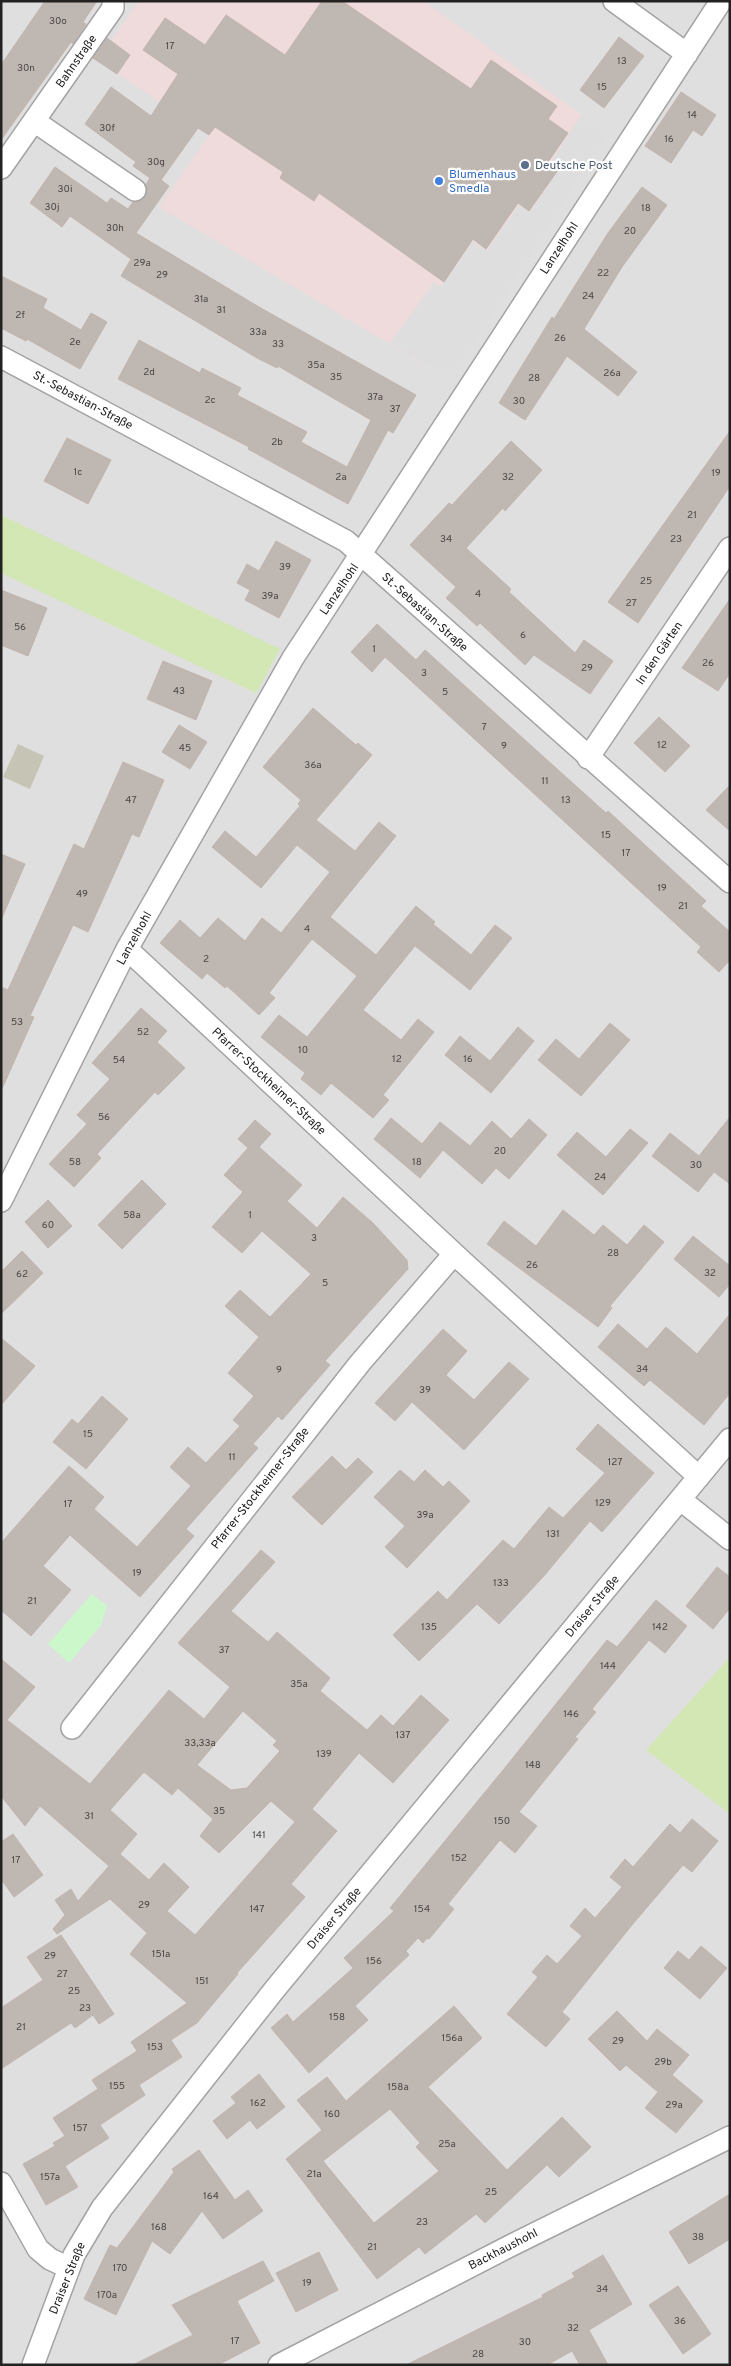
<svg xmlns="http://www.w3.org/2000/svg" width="731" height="2366" font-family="Overpass,sans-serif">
<rect width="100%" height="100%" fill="#f1eeea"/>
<path fill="#e0dfdf" d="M1,1h729v2364h-729z"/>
<path fill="#f0dbdc" d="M139,1h285l184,133 -157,246 -292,-173 50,-72 -112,-75z"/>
<path fill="#c6c4b5" d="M18,744l26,12 -14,33 -27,-12z"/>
<path fill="#d2e7b4" d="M1,515l279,134 -24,44 -255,-120z
M730,1657v157l-84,-64z"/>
<path fill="#cbf7cb" d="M92,1594l15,12 -6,19 -32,38 -21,-19z"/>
<path fill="#dedede" d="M581,115l27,19 -157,246 -61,-37 44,-61 7,5 32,-46 14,9 32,-45 11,7 29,-43 -8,-7z"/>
<path fill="#bfb7b2" stroke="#c2b4ad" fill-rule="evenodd" d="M45,1h52l-14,21 3,2 -13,20 -2,-2 -70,98v-75z
M322,1h20l129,88 20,-29 66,46 -9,13 20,14 -20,29 10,8 -29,41 -11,-8 -32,46 -13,-10 -29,43 -125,-89 -5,8 -34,-23 3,-6 -68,-45 -6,8 -11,-7 -37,52 8,6 -33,47 123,74 157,88 -23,38 -5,-3 -40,74 -100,-55 1,-2 -131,-68 21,-39 61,33 2,-5 39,20 -4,7 70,37 -6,10 46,25 24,-47 -93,-54 -1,2 -20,-10 -136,-82 10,-17 -61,-43 -8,11 -32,-24 25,-36 52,36 4,-5 17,11 5,-7 7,-1 5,-4 2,-7 -1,-6 4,-6 -17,-12 3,-4 -51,-38 26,-37 40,29 27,-42 -35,-24 22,-32 40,27 21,-30 59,40z
M619,37l25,19 -40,52 -24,-18z
M107,38l23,17 -13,19 -24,-16z
M681,92l35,23 -14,21 -9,-6 -22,33 -26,-17z
M642,187l25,18 -45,62 -38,62 53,43 -19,24 -51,-40 -42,64 -26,-17 53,-86 2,2 54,-86z
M1,276l46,23 -4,9 38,22 10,-17 16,9 -27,47 -53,-30 -1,2 -25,-13z
M730,431v55l-92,137 -30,-21z
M67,438l44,22 -23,44 -44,-23z
M511,441l31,29 -37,41 -2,-3 -37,40 45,41 -2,3 66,61 9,-13 29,21 -23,33 -56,-39 -9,10 -45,-42 -3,3 -31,-28 10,-11 -46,-42 39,-42 3,2z
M276,541l35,19 -32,58 -34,-18 5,-10 -13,-7 10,-19 12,7z
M1,590l46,18 -19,48 -27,-11z
M730,599v74l-12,18 -36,-23z
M377,624l39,36 9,-10 181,163 2,-2 98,90 -5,5 29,26v28l-11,12 -22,-20 4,-5 -61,-56 -255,-234 -13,15 -21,-20z
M163,661l49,20 -16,39 -49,-21z
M313,708l43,37 2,-2 14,12 -56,65 39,31 24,-29 17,14 -66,81 46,38 40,-49 19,16 -2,2 38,31 24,-30 17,13 -42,52 -55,-44 -52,64 38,30 17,-21 16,13 -51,63 6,5 -16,18 -42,-35 -10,12 -20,-16 4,-6 -44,-36 18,-22 28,22 50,-61 -45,-37 -43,54 6,5 -16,17 -32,-29 -2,2 -18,-15 -5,6 -42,-36 20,-23 20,18 18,-20 27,23 17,-23 19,15 49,-61 -33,-27 -36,43 -49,-41 13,-16 31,26 44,-51 -2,-2 3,-4 -38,-33z
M659,717l31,29 -25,26 -31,-29z
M179,725l28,17 -17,27 -28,-17z
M123,762l41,18 -25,57 -7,-3 -44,98 -15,-7 -43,91 4,1 -33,74v-104l7,3 66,-146 10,5z
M730,785v46l-24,-21z
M1,854l24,10 -24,56z
M141,1008l26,23 -10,11 28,26 -27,27 -3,-3 -58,62 4,4 -27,29 -25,-23 38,-40 -10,-9 33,-36 -18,-16z
M610,1023l20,17 -49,56 -43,-36 18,-21 23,20z
M518,1027l16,14 -43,52 -46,-38 15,-19 30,25z
M730,1117v67l-16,-12 -16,20 -46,-36 18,-23 29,23z
M391,1118l31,26 18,-22 30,24 22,-25 19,18 18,-20 18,16 -38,44 -13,-11 -14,16 -39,-34 -23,28 -46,-39z
M255,1120l16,14 -12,13 43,38 -15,16 30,27 26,-31 30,26 34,37 1,9 -83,92 5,4 -48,55 -4,-4 -25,28 5,4 -72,81 8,7 -54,61 -70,-62 -27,31 28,24 -40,46 -30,-26v-67l68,-77 35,31 -10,12 43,38 54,-61 -21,-19 18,-20 18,16 34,-37 -7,-6 21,-24 -26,-23 31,-36 -34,-31 15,-16 30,27 41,-43 -49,-43 -20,22 -30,-26 31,-35 -19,-17 24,-27 -10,-9z
M630,1129l18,14 -45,52 -46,-40 20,-23 29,25z
M142,1180l24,24 -44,45 -24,-24z
M48,1200l24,26 -24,22 -23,-26z
M563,1210l31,25 9,-10 24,20 17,-20 20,17 -54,64 2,2 -14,19 -111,-83 17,-23 32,25z
M693,1236l37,30v18l-11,13 -45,-38z
M22,1251l21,22 -42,41v-42z
M730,1314v79l-26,32 -54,-45 -6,6 -46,-39 20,-23 29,25 19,-22 31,27z
M443,1329l24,22 -21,24 28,25 35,-38 20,17 -65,71 -52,-48 -17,19 -20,-18z
M1,1338l34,28 -34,39z
M102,1396l26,23 -42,50 -33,-27 19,-23 6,5z
M598,1424l56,49 -52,59 -12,-11 -47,56 -44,47 -22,-20 -58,57 -26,-26 45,-44 9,9 56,-60 11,9 35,-42 14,11 42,-45 -29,-24z
M332,1456l14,14 12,-12 15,14 -51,53 -30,-28z
M400,1470l14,12 11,-12 18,17 6,-6 21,20 -63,67 -22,-21 20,-21 -31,-29z
M261,1550l14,12 -44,49 37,31 9,-10 53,46 -10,13 47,39 14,-15 12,11 28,-31 28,25 -56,63 -34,-30 -47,56 25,22 -46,53 14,13 -68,76 1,1 -41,49 -26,17 11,17 -43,28 6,10 -45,30 9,13 -44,28 13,21 -32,18 -23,-41 32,-18 -2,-3 12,-7 -12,-18 45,-29 -6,-9 45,-29 -6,-9 56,-39 -57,-49 17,-21 -37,-34 -53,35 -4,-5 12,-14 -10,-15 16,-11 7,12 31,-35 -69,-60 -15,20 -24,-30v-137l34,28 -28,33 83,64 79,-94 35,29 26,-32 -52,-44zM243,1711l34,30 -4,4 7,6 -33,37 -16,2 -34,-25zM144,1772l28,23 6,-7 35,31 -13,17 19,17 52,-52 24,21 -100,113 -28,-24 22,-24 -25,-24 -15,17 -29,-26 17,-20 -27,-24z
M717,1567l13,10v31l-17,21 -27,-23z
M656,1600l31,26 -22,27 -16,-13 -57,69 4,3 -21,25 3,2 -59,73 18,14 -22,27 -15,-13 -52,64 6,5 -25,30 -2,-1 -4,5 -5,-5 -12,13 3,4 -54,51 13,14 -59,53 -38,-45 16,-14 6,8 60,-54 -9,-10 50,-47 -4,-3 118,-144 99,-124 10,7z
M692,1819l26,22 -26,31 -9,-7 -51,60 -70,87 8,7 -24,28 -39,-33 31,-37 -6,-5 15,-17 10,9 25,-28 -12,-10 15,-18 10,10 27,-31 -12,-10 15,-18 8,8 37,-43 10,9z
M13,1834l30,41 -29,22 -13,-18v-37z
M61,1935l53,79 -15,10 -6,-9 -18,13 -4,-5 -70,46v-61l42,-28 -16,-23z
M701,1946l26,22 -27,31 -36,-31 14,-17 11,9z
M454,2006l28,32 -54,49 79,83 55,-53 29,30 -32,30 -12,-12 -62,58 -9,-9 -51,40 -6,-7 -42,32 -91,-120 36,-29 -25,-30 30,-23 19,24zM390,2109l30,34 -4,4 23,24 -65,52 -51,-62z
M617,2011l30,30 10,-12 32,26 -17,20 31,26 -27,32 -31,-25 13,-16 -32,-27 -6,6 -32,-32z
M259,2074l26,33 -28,22 -7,-9 -23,19 -14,-18 23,-18 -5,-6z
M199,2150l36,50 13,-10 15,21 -40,28 -21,-28 -32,43 -18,-13 -36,74 -32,-16 26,-54 7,3 57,-76 -2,-3z
M730,2194v45l-41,25 -20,-32z
M319,2252l19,38 -42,22 -20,-39z
M603,2255l29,49 -43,26 19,35h-28l-8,-14 -25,14h-141l137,-68 -1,-2 33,-18 -3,-4z
M263,2261l11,20 -37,20 23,42 -42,22h-85l60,-30 -21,-30z
M678,2286l33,48 -28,20 -34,-49z"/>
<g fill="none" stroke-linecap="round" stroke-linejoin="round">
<g stroke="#a3a3a3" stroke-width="24">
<path id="street" d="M614,1l73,53
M34,121l101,69
M1,168l112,-160v-7
M1,357l345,184 384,341
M588,758l142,-210
M127,949l336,313 236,215
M1,1201l126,-252 166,-291 428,-657
M681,1500l49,39
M72,1728l288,-365 94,-109
M1,2183l37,66 12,10 19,9
M33,2365l41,-110 28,-47 173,-219 455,-550
M279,2365l231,-119 220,-109"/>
</g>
<use href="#street" stroke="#fff" stroke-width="21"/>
</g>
<circle fill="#5c6f8a" stroke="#fff" stroke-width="2" cx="525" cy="165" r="5"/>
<circle fill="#3f7fe0" stroke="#fff" stroke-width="2" cx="439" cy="181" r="5"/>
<g text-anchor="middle" stroke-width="4.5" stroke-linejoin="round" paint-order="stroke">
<g font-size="10" fill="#494746">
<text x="58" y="24">30o</text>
<text x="170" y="49">17</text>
<text x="622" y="64">13</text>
<text x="26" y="71">30n</text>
<text x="602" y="90">15</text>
<text x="692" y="118">14</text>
<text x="107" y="131">30f</text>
<text x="669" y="142">16</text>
<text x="156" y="165">30g</text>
<text x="65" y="192">30i</text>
<text x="52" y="210">30j</text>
<text x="646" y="211">18</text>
<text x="115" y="231">30h</text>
<text x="630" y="234">20</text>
<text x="142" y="266">29a</text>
<text x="603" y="276">22</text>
<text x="162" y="278">29</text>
<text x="588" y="299">24</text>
<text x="201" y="302">31a</text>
<text x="221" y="313">31</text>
<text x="20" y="318">2f</text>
<text x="258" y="335">33a</text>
<text x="560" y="341">26</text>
<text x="75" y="345">2e</text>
<text x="278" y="347">33</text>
<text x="316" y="368">35a</text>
<text x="149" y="375">2d</text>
<text x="612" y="376">26a</text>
<text x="336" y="380">35</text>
<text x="534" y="381">28</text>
<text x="375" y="400">37a</text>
<text x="210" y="403">2c</text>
<text x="519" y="404">30</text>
<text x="395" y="412">37</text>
<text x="277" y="445">2b</text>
<text x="78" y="475">1c</text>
<text x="716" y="476">19</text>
<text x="341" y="480">2a</text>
<text x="508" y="480">32</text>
<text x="692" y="518">21</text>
<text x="446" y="542">34</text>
<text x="676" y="542">23</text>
<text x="285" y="570">39</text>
<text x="646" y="584">25</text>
<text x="478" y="597">4</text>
<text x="270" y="599">39a</text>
<text x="631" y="606">27</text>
<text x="20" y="630">56</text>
<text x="523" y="638">6</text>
<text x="374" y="652">1</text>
<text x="708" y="666">26</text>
<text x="587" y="671">29</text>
<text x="424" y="676">3</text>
<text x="179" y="694">43</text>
<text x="445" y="695">5</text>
<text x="484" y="730">7</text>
<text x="662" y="748">12</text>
<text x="504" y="749">9</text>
<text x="185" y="751">45</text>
<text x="313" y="768">36a</text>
<text x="545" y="784">11</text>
<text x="131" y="803">47</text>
<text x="566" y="803">13</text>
<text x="606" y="838">15</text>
<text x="626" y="856">17</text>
<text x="662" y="891">19</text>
<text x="82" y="897">49</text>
<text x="683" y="909">21</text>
<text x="307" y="932">4</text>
<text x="206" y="962">2</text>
<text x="17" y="1025">53</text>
<text x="143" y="1035">52</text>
<text x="303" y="1053">10</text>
<text x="397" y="1062">12</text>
<text x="468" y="1062">16</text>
<text x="119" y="1063">54</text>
<text x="104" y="1120">56</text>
<text x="500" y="1154">20</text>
<text x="75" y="1165">58</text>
<text x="417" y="1165">18</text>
<text x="696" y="1168">30</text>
<text x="600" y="1180">24</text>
<text x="132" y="1218">58a</text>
<text x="250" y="1218">1</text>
<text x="48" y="1228">60</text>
<text x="314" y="1241">3</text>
<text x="613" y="1256">28</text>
<text x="532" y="1268">26</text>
<text x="710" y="1276">32</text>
<text x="22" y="1277">62</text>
<text x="325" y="1286">5</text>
<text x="642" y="1372">34</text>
<text x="279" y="1373">9</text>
<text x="425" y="1393">39</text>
<text x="88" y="1437">15</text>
<text x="232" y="1460">11</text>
<text x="615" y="1465">127</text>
<text x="603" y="1506">129</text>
<text x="68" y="1507">17</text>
<text x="425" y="1518">39a</text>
<text x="553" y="1537">131</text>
<text x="137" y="1576">19</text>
<text x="501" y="1586">133</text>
<text x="32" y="1604">21</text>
<text x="429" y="1630">135</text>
<text x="660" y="1630">142</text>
<text x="224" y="1653">37</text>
<text x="608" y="1669">144</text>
<text x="299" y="1687">35a</text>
<text x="571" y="1717">146</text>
<text x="403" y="1738">137</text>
<text x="200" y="1746">33,33a</text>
<text x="324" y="1757">139</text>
<text x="533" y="1768">148</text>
<text x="219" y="1814">35</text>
<text x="89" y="1819">31</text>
<text x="502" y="1824">150</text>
<text x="259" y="1838">141</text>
<text x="459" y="1861">152</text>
<text x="16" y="1863">17</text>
<text x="144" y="1908">29</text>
<text x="257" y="1912">147</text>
<text x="422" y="1912">154</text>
<text x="161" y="1957">151a</text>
<text x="50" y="1959">29</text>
<text x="374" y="1964">156</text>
<text x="62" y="1977">27</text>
<text x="202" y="1984">151</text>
<text x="74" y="1994">25</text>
<text x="85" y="2011">23</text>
<text x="337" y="2020">158</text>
<text x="21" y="2030">21</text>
<text x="452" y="2041">156a</text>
<text x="618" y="2044">29</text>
<text x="155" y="2050">153</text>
<text x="663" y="2065">29b</text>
<text x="117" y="2089">155</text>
<text x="398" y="2090">158a</text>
<text x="258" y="2106">162</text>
<text x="674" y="2108">29a</text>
<text x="332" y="2117">160</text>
<text x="80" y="2131">157</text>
<text x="447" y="2147">25a</text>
<text x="314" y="2177">21a</text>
<text x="50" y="2180">157a</text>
<text x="491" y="2195">25</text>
<text x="211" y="2199">164</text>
<text x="422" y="2225">23</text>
<text x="159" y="2230">168</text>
<text x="698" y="2240">38</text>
<text x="372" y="2250">21</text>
<text x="120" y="2271">170</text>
<text x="307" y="2286">19</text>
<text x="602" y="2292">34</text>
<text x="107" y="2298">170a</text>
<text x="680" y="2324">36</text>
<text x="573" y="2331">32</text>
<text x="235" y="2344">17</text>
<text x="525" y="2345">30</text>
<text x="478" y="2357">28</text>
</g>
<g font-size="12" fill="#222" stroke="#fff">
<text transform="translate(76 61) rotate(-55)" y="4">Bahnstraße</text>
<text transform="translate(559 248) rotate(-57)" y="4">Lanzelhohl</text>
<text transform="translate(83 400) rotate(28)" y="4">St.-Sebastian-Straße</text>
<text transform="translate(339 589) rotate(-56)" y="4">Lanzelhohl</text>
<text transform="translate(425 612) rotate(42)" y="4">St.-Sebastian-Straße</text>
<text transform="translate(659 653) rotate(-56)" y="4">In den Gärten</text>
<text transform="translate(134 938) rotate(-61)" y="4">Lanzelhohl</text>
<text transform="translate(269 1081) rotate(43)" y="4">Pfarrer-Stockheimer-Straße</text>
<text transform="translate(260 1488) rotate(-52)" y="4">Pfarrer-Stockheimer-Straße</text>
<text transform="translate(592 1606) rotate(-50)" y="4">Draiser Straße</text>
<text transform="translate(334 1918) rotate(-50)" y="4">Draiser Straße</text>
<text transform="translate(503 2249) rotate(-27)" y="4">Backhaushohl</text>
<text transform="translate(67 2278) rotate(-68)" y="4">Draiser Straße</text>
</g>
<g font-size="12" fill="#4e5e75" stroke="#fff" text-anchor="start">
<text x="535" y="169">Deutsche Post</text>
</g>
<g font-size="12" fill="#366cbe" stroke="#fff" text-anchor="start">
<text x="449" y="178">Blumenhaus<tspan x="449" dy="14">Smedla</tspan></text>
</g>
</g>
<rect width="731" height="2366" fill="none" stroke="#222222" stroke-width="5"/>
</svg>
